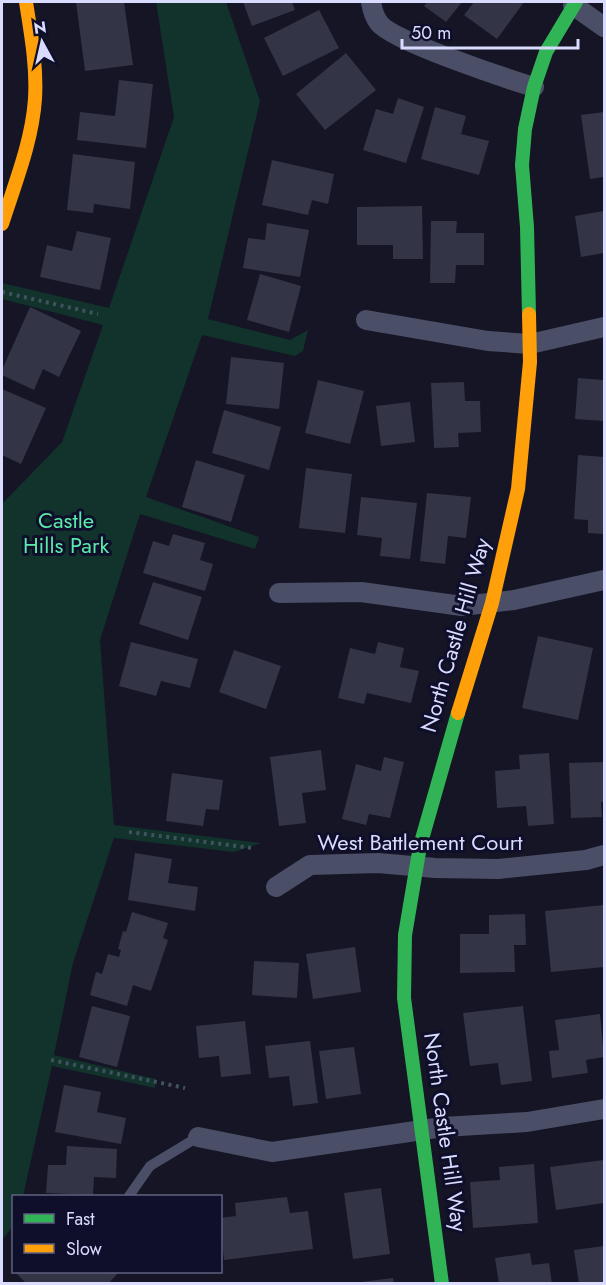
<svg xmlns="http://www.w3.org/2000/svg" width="606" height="1285" font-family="Jost,sans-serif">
<rect width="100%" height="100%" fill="#151525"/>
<path fill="#12322c" d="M156,2h70l34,99 -52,218 82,21 18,-10 -5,21 -8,5 -93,-21 -56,162 113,40 -4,12 -115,-35 -40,126 14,185 147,18 -27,9 -120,-14 -41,125 -19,92 102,24 -1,9 -103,-22 -29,130h-9l-1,30 -11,14v-736l60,-62 41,-117 -101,-26v-16l107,25 65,-191z"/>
<path fill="#333446" d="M76,2h48l9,63 -48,6z
M243,2h49l3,8 -43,16z
M427,2h35l-16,20 -22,-16z
M474,2h50l-27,37 -33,-24z
M319,10l20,38 -56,28 -19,-38z
M346,53l30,37 -51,40 -29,-36z
M119,80l34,4 -7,64 -69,-8 3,-28 35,4z
M398,98l26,9 -18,56 -43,-13 13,-41 17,5z
M435,107l31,9 -5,18 28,7 -10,34 -58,-16z
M604,112v65l-14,2 -9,-64z
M73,154l62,8 -5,47 -36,-5 -1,9 -26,-3z
M272,160l62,14 -6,30 -16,-4 -4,15 -46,-10z
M422,206l1,53h-30v-14h-36v-38z
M604,211v42l-23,4 -6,-41z
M431,221h26l-1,12h28v32h-28l-1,18h-25z
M267,223l42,7 -9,47 -57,-9 5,-30 17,2z
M77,231l34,7 -11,52 -60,-13 7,-32 25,6z
M260,274l41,12 -12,46 -42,-12z
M30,307l51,24 -22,46 -16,-8 -9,21 -32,-15v-5z
M231,357l53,6 -5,46 -53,-5z
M578,378l26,2v41l-29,-2z
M318,380l46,11 -14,53 -45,-11z
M464,382l1,19h15l1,31 -23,1 1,14 -25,1 -3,-65z
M2,389l44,19 -25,56 -19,-9z
M410,402l5,40 -34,4 -5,-40z
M224,410l57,17 -12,43 -57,-17z
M578,455l26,2v77l-16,-1v-13l-14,-1z
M196,460l49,15 -14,47 -49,-15z
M306,468l46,6 -7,59 -46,-5z
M427,493l44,4 -5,41 -18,-2 -3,28 -25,-3z
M361,497l56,6 -7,56 -30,-3 2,-18 -25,-3z
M173,534l32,9 -5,17 13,4 -8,27 -62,-18 10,-32 16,5z
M153,582l49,15 -14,43 -49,-16z
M538,636l55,12 -15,72 -56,-12z
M131,642l67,17 -8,29 -29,-7 -5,15 -37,-10z
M378,642l26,6 -4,19 19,4 -8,32 -44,-10 -3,11 -26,-6 12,-50 25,6z
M234,650l47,16 -15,43 -47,-17z
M321,750l5,40 -24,3 4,30 -27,3 -9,-69z
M549,753l5,71 -26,2 -2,-20 -29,2 -2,-37 25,-2 -1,-14z
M384,757l20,5 -14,56 -21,-4 -3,11 -24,-6 14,-55 25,7z
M604,762v40h-3l1,15 -31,1 -2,-55z
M172,773l51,7 -4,30 -13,-1 -3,17 -37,-5z
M135,853l37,6 -4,24 30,4 -3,24 -67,-11z
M604,905v62l-53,5 -6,-61z
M132,912l36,11 -5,15 5,2 -17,51 -18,-6 -6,21 -37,-11 6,-23 6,2 6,-20 11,3 2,-7 -3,-1 5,-18 3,1z
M525,914l1,31h-12l1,27 -55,1v-39h29v-19z
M355,947l6,45 -48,7 -7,-45z
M254,961l45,2 -2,35 -45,-3z
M92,1006l38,10 -13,51 -38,-10z
M523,1006l9,75 -31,4 -3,-22 -28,3 -7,-53z
M600,1014l4,43 -18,3 2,13 -36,5 -3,-27 10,-1 -4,-30z
M245,1021l6,53 -30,3 -2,-21 -20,2 -3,-32z
M310,1041l8,62 -25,3 -4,-30 -20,2 -4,-32z
M354,1047l7,47 -35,5 -7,-48z
M64,1085l37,7 -4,20 29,6 -5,26 -66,-12z
M67,1146l50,3 -1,29 -22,-1 -1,18 -47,-2 2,-28h18z
M604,1160v43l-48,7 -6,-43z
M534,1164l4,59 -65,5 -3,-46 30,-2 -1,-13z
M381,1188l9,66 -37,5 -9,-66z
M287,1197l3,16 18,-2 5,38 -89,11 -4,-42 16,-2 -1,-13z
M604,1246v38h-25l-5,-34z
M530,1253l2,12 17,-2 3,21h-53l-4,-26z
M17,1272h102l-11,12h-81l-11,-11z
M393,1278l1,6h-33v-2z"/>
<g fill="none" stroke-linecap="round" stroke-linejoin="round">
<path stroke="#40525e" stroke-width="4" stroke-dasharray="3 4.5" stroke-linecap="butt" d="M2,292l96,22
M129,832l123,16
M51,1060l134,28"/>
<path stroke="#4a4e66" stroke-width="10" d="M129,1196l21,-30 48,-29"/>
<path stroke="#4a4e66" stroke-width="20" d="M371,2c1,6 4,16 8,21 13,18 129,56 155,64
M573,5l31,22
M366,320l122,21 42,3 74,-17
M279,593l82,-1 101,14 52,-6 90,-20
M276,887l34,-22 68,-2 57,5 63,1 88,-9 18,-5
M198,1137l74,15 171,-25 84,-5 77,-13"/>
<path stroke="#30b455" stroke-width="14" d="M529,314l-2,-87 -5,-62 3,-36 9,-42 12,-35 30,-50
M442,1284l-38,-286 1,-63 15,-89 38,-133"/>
<path stroke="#ff9f0a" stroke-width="14" d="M2,224c13,-41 30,-82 33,-125 2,-33 -4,-65 -9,-97
M458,713l34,-110 26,-114 12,-127 -1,-48"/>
</g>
<g text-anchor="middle" stroke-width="6" stroke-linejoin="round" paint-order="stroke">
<g font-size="22" fill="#5aeaa9" stroke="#0f0f2b">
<text x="66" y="528">Castle<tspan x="66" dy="25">Hills Park</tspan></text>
</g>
<g font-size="22" fill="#d9dcff" stroke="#0f0f2b">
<text transform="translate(455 635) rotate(-74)" y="8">North Castle Hill Way</text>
<text x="420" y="850">West Battlement Court</text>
<text transform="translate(446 1132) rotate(82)" y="8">North Castle Hill Way</text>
</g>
</g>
<rect width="606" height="1285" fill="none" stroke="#d9dcff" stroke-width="6"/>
<rect x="12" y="1195" width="210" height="78" fill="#0f0f2b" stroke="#606180" stroke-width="1.5"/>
<rect x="24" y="1214" width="30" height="9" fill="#30b455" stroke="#606180" stroke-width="1.5"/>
<text x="66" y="1225" font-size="18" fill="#d9dcff">Fast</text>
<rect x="24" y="1244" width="30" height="9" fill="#ff9f0a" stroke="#606180" stroke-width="1.5"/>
<text x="66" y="1255" font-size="18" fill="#d9dcff">Slow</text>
<g transform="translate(42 42) rotate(352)" stroke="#0f0f2b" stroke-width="4.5" paint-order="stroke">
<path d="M0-4.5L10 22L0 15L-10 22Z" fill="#d9dcff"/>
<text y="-9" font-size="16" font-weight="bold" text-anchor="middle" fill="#d9dcff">N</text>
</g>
<path d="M402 39v9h176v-9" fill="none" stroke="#d9dcff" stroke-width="3"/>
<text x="411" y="39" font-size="18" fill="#d9dcff" stroke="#0f0f2b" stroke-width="4.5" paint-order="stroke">50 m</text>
</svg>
